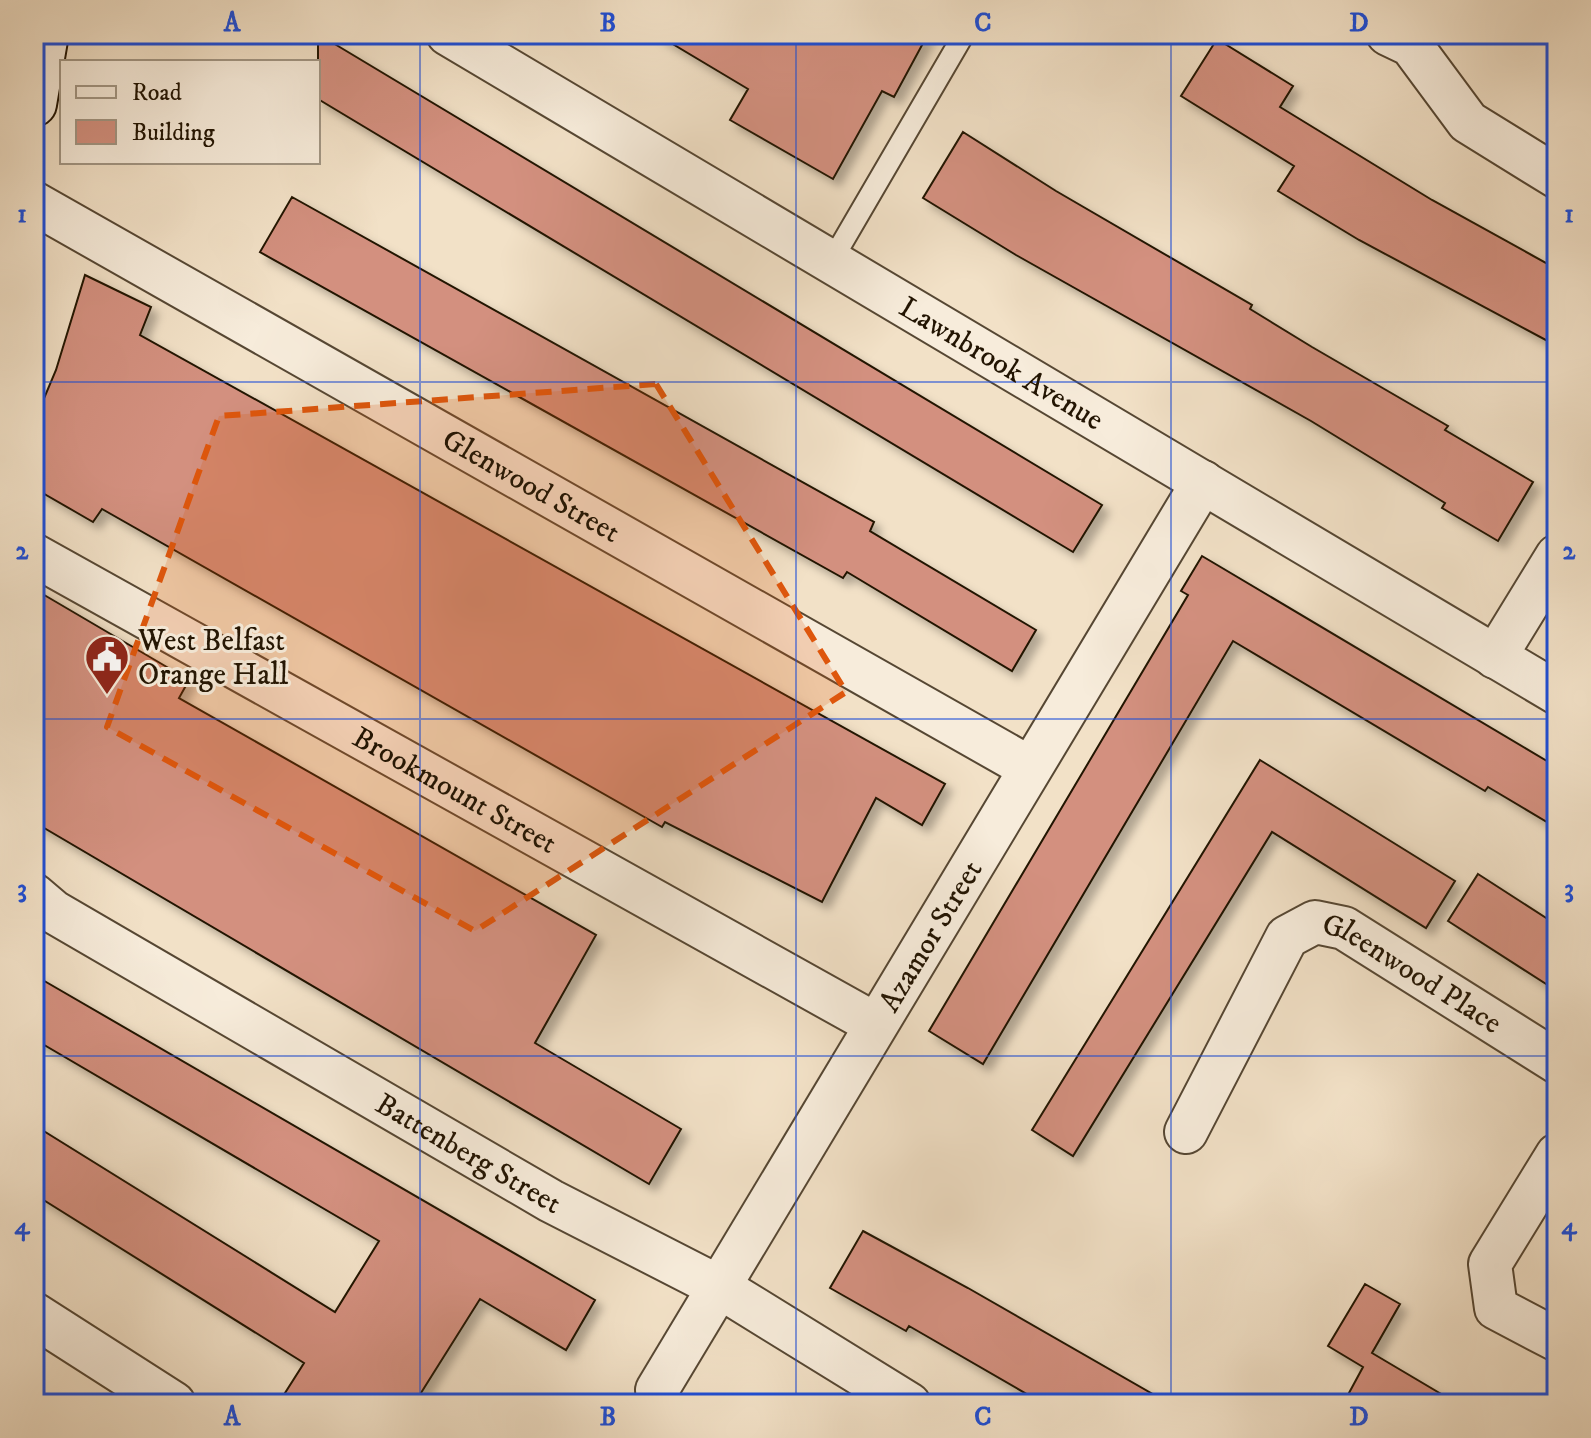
<svg xmlns="http://www.w3.org/2000/svg" width="1591" height="1438" font-family="'IM FELL DW Pica',serif">
<defs>
<filter id="shadow"><feDropShadow dx="7" dy="7" stdDeviation="4" flood-color="#0004"/></filter>
</defs>
<rect width="100%" height="100%" fill="#f2e1c7"/>
<filter id="stains"><feTurbulence type="fractalNoise" baseFrequency=".0025" numOctaves="4"/><feColorMatrix values="0 0 0 0 .2 0 0 0 0 .09 0 0 0 0 .02 0 0 0 .5 -.17"/></filter>
<radialGradient id="worn" r=".72"><stop offset=".6" stop-color="#630" stop-opacity="0"/><stop offset="1" stop-color="#630" stop-opacity=".3"/></radialGradient>
<path fill="#d3907f" stroke="#221402" stroke-width="2" filter="url(#shadow)" d="M318,34l784,471 -29,47 -755,-453z
M656,34h272l-34,63 -12,-6 -49,88 -103,-59 18,-31z
M1217,39l76,47 -13,21 152,93 125,69v77l-198,-106 -81,-49 16,-25 -113,-70z
M963,132l93,59 196,114 -2,4 62,38 136,79 -3,4 88,52 -35,59 -56,-33 3,-5 -134,-82 -295,-166 -93,-57z
M292,197l582,325 -4,9 166,99 -24,41 -165,-99 -4,6 -583,-326z
M85,275l66,32 -11,28 805,449 -23,41 -46,-27 -54,104 -157,-80 -3,5 -560,-318 -9,13 -59,-34v-66l22,-52z
M1202,556l355,211v61l-69,-41 -3,4 -252,-150 -250,423 -54,-33 259,-436 -7,-4z
M34,589l155,91 -10,18 417,237 -61,108 146,86 -32,55 -615,-362z
M1260,760l195,121 -29,47 -154,-96 -199,324 -41,-26z
M1478,874l79,51v66l-109,-70z
M34,975l561,325 -29,50 -86,-51 -66,105h-136l26,-41 -270,-169v-69l301,187 44,-71 -345,-202z
M863,1231l105,57 202,116h-126l-135,-78 -3,5 -76,-43z
M1365,1284l35,20 -28,49 86,51h-115l20,-37 -35,-21z"/>
<g fill="none" stroke-linecap="round" stroke-linejoin="round">
<g stroke="#564733" stroke-width="24">
<path id="service" d="M831,262l133,-228"/>
</g>
<g stroke="#564733" stroke-width="46">
<g id="minor">
<path id="s1" d="M448,34l1109,659"/>
<path d="M1388,34l23,11 57,77 89,55"/>
<path id="s2" d="M34,203l996,565"/>
<path id="s3" d="M34,555l841,469"/>
<path d="M1495,657l62,-101"/>
<path id="s4" d="M34,895l20,17 497,289 170,87 188,116"/>
<path id="s5" d="M1186,1132l101,-195 28,-15 29,6 213,134"/>
<path d="M1557,1155l-67,109 6,44 61,32"/>
<path id="s6" d="M657,1390l546,-908"/>
</g>
</g>
<g stroke="#564733" stroke-width="48">
<path id="tertiary" d="M34,1315l139,89"/>
</g>
<g stroke="#221402" stroke-width="48">
<path id="secondary" d="M34,104l12,-70"/>
</g>
<use href="#service" stroke="#f7ecdb" stroke-width="20"/>
<use href="#minor" stroke="#f7ecdb" stroke-width="42"/>
<use href="#tertiary" stroke="#f7ecdb" stroke-width="44"/>
<use href="#secondary" stroke="#f7ecdb" stroke-width="44"/>
</g>
<path fill="#de560c" fill-opacity="0.2" stroke="#de560c" stroke-width="6" stroke-dasharray="16 10" stroke-linejoin="round" d="M656,384l190,308 -371,239 -368,-204 112,-311z"/>
<path fill="none" stroke="#1d4ed8" stroke-width="2" stroke-opacity="0.55" d="M420,34v1370M796,34v1370M1171,34v1370M34,382h1523M34,719h1523M34,1056h1523"/>
<defs>
<g id="civic-pin" transform="scale(2.3)"><path d="M0 17L-7.5 6A9.5 9.5 0 1 1 7.5 6Z" fill="#8f2418" stroke="#f7ecdb"/><path d="M-.6-6.5H3V-4.5H.6V-3L4-1V1h2V6H-6V1h2V-1L-.6-3ZM-1.2 2.5V6h2.4V2.5Z" fill="#fff"/></g>
</defs>
<g fill-rule="evenodd">
<use href="#civic-pin" x="107" y="657"/>
</g>
<g text-anchor="middle" stroke-width="6" stroke-linejoin="round" paint-order="stroke">
<g font-size="30" fill="#221402" stroke="#f7ecdb">
<text dy="10" stroke="none"><textPath href="#s1" startOffset="644">Lawnbrook Avenue</textPath></text>
<text dy="10" stroke="none"><textPath href="#s2" startOffset="572">Glenwood Street</textPath></text>
<text dy="10" stroke="none"><textPath href="#s3" startOffset="482">Brookmount Street</textPath></text>
<text dy="10" stroke="none"><textPath href="#s6" startOffset="530">Azamor Street</textPath></text>
<text dy="10" stroke="none"><textPath href="#s5" startOffset="362">Gleenwood Place</textPath></text>
<text dy="10" stroke="none"><textPath href="#s4" startOffset="506">Battenberg Street</textPath></text>
</g>
<g font-size="30" fill="#221402" stroke="#f7ecdb" text-anchor="start">
<text x="138" y="650">West Belfast<tspan x="138" dy="34">Orange Hall</tspan></text>
</g>
</g>
<rect width="1591" height="1438" fill="none" stroke="#f2e1c7" stroke-width="88"/>
<rect x="60" y="60" width="260" height="104" fill="#f7ecdb" stroke="#a29684" stroke-width="2"/>
<rect x="76" y="86" width="40" height="12" fill="#f7ecdb" stroke="#a29684" stroke-width="2"/>
<text x="132" y="100" font-size="24" fill="#221402">Road</text>
<rect x="76" y="120" width="40" height="24" fill="#d3907f" stroke="#a29684" stroke-width="2"/>
<text x="132" y="140" font-size="24" fill="#221402">Building</text>
<rect x="44" y="44" width="1503" height="1350" fill="none" stroke="#1d4ed8" stroke-width="3"/>
<g font-size="26" text-anchor="middle" font-weight="bold" fill="#1d4ed8">
<text x="232" y="31">A</text>
<text x="608" y="31">B</text>
<text x="983" y="31">C</text>
<text x="1359" y="31">D</text>
<text x="22" y="222">1</text>
<text x="1569" y="222">1</text>
<text x="22" y="559">2</text>
<text x="1569" y="559">2</text>
<text x="22" y="897">3</text>
<text x="1569" y="897">3</text>
<text x="22" y="1234">4</text>
<text x="1569" y="1234">4</text>
<text x="232" y="1425">A</text>
<text x="608" y="1425">B</text>
<text x="983" y="1425">C</text>
<text x="1359" y="1425">D</text>
</g>
<rect width="100%" height="100%" filter="url(#stains)"/>
<rect width="100%" height="100%" fill="url(#worn)"/>
</svg>
